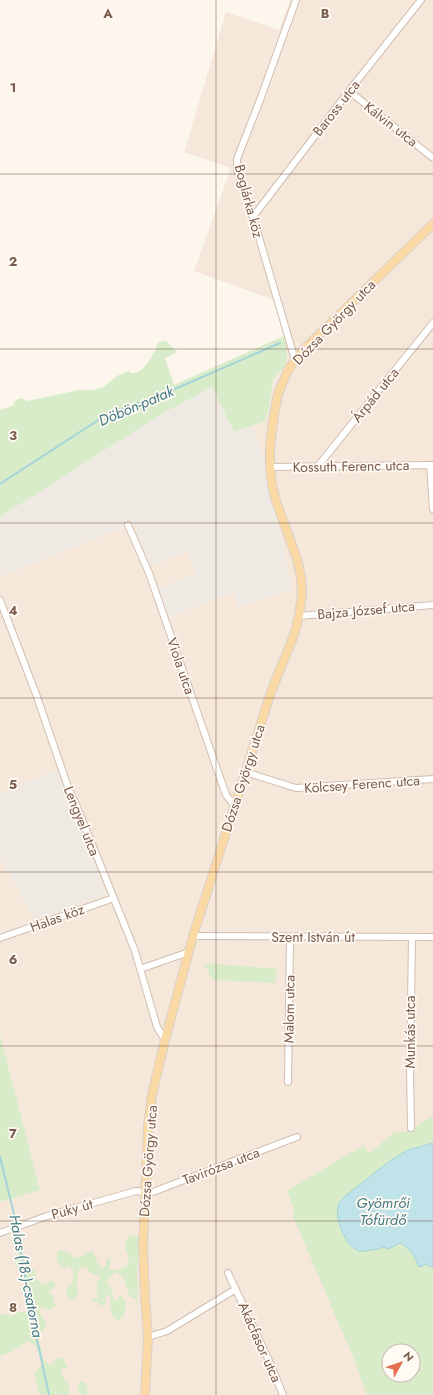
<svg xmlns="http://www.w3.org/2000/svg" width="433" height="1395" font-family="Jost,sans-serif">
<rect width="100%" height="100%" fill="#fdf6ec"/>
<path fill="#f5e8da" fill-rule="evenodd" d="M290,0h143v1395h-433v-193l40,-12 -40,-156v-458l134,-53 17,43 37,-15 9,23 -38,14 10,29 64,-25 6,15 53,-18 -27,-122 -12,-41 11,-4 5,-14 4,-29 9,-7 6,-13 -4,-23 -10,-36 -80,-29 37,-103 -47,-16 42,-140 53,18zM389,1351h24v24h-24z"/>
<path fill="#efe9e4" d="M212,387l22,45 19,-6 12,41 27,122 -53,18 -7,-15 -63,25 -10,-29 38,-14 -9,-23 -37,15 -18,-43 -133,53v-59l160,-102z
M56,770l51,124 -71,26 -36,-62v-64z"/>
<path fill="#d8ecc9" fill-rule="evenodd" d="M284,336c4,22 8,27 -11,43l-4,29 -5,14 -30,10 -22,-45 -52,28 -160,102v-107l12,-4 4,-6 5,-2 7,3 50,-11h15l10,-3 14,-11 11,-5 3,2c2,0 5,0 7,-1 8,-3 18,-22 20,-30l8,-1 11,11 -12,6 9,27z
M204,963l73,6 -2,14 -63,-3z
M0,1034l40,156 -40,12z
M433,1117v278h-66l-14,-38 -61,-143 3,-2 -8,-21 77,-46 4,9 27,-22h9l12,-4 3,-5zM389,1351h24v24h-24z
M131,1235l6,1c5,10 1,23 0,34 0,12 2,22 0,34l-2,-6 -5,-1 -1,-3c-3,-7 -4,-20 -13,-22l-10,10 7,11 1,8h2l5,-6c6,6 6,21 -2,25 -11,-3 -7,-15 -9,-24l-3,-1 -2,9 -3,2 -10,-7 1,-1h5l-2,-8 4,-15c-5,0 -11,0 -12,-7l-6,-1c-9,7 -3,21 -5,30l-5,3c-9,-7 -6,-13 2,-19l-1,-10 -4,-5 -6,3 -6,-9v-8l4,-2c17,5 10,15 31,0 5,7 3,15 12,18l3,-9 4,-3 -2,14h9l10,-5c4,-15 -11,-18 3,-30z
M19,1252l5,1 4,6v7l3,3 4,1 1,9 9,6 5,-4h4l1,4 -2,4 -5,2 6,7 1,8 -6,4 -9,-3 -1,5c6,7 13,19 -2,20l-1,2 5,14 2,10 7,8c4,-3 4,-8 10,-9l6,6 2,5 -7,2v4l7,9 2,12h-31l-4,-19v-4l7,-7c0,-11 -4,-19 -14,-24l-13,9 -15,6v-42l12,2 7,-4h8l1,-1 -2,-11 -4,-8 3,-14c-6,-9 -16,-16 -6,-26z
M79,1382h5l4,4 -2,9h-5l-3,-6v-6z"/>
<path fill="#bfe3e8" stroke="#a5d3da" d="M433,1143v125l-6,-4 -8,3c-6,-13 -6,-16 -19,-24l-11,6 -6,-2c-5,3 -7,2 -12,3 -4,0 -7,2 -12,1 -13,-4 -24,-31 -21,-43 0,-5 3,-7 6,-11l47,-37 17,-10z"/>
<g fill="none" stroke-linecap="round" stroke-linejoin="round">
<path stroke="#a5d3da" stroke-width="2" d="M0,484l106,-69 62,-23 112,-49
M0,1157l15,61 17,98 17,79"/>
<g stroke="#d1beb0" stroke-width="8">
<path id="minor" d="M349,91l84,67
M253,217l96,-126 72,-91
M295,360l-42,-143 -16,-48v-10l23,-59 36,-100
M430,465l3,44
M318,466l115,-143
M270,467l163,-2
M128,525l21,48 77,222 8,10
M0,600l36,94 33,96 6,12 60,149 22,76 8,13
M299,616l134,-11
M245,772l51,16 137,-9
M193,936l240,1
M0,938l114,-40
M140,969l49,-17
M288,1082l2,-145
M411,1128l-1,-58 2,-133
M145,1195l152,-58
M0,1233l47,-17 89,-25 9,1
M228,1273l43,92 12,30
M148,1337l19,-6 69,-42"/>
</g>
<g stroke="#dad1cd" stroke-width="10">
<path id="major" d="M145,1395l3,-58 -3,-41 -2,-50 5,-120 4,-31 13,-55 28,-104 78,-244 23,-57 5,-19 3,-22 -1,-17 -4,-18 -21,-58 -4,-17 -2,-17v-21l4,-31 4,-21 10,-24 15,-20 130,-126"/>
</g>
<use href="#minor" stroke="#fff" stroke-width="6"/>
<use href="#major" stroke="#fbd9a5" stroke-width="8"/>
</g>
<path fill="none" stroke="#7a5c4d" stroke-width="1" stroke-opacity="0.55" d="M216,0v1395M0,174h433M0,349h433M0,523h433M0,698h433M0,872h433M0,1046h433M0,1221h433"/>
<g text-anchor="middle" stroke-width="3.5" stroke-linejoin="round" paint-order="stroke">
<g font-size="14" fill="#7a5c4d" stroke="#fffaf3">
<text transform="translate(336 108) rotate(-52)" y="5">Baross utca</text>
<text transform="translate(391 124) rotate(38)" y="5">Kálvin utca</text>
<text transform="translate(249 201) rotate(75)" y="5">Boglárka köz</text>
<text transform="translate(334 322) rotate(-46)" y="5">Dózsa György utca</text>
<text transform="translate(375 395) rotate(-51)" y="5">Árpád utca</text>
<text transform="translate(351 466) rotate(-1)" y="5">Kossuth Ferenc utca</text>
<text transform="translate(366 610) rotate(-5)" y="5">Bajza József utca</text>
<text transform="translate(181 666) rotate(71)" y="5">Viola utca</text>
<text transform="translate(243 778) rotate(-72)" y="5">Dózsa György utca</text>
<text transform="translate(362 784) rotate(-4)" y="5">Kölcsey Ferenc utca</text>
<text transform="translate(82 821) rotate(68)" y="5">Lengyel utca</text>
<text transform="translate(57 918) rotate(-20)" y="5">Halas köz</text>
<text x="313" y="942">Szent István út</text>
<text transform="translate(289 1009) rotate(-89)" y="5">Malom utca</text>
<text transform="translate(410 1032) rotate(-90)" y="5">Munkás utca</text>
<text transform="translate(148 1161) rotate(-86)" y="5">Dózsa György utca</text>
<text transform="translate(221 1166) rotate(-21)" y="5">Tavirózsa utca</text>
<text transform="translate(72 1209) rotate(-16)" y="5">Puky út</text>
<text transform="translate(260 1342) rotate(66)" y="5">Akácfasor utca</text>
</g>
<g font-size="15" font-style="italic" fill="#437c86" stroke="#fffaf3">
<text transform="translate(136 406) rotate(-23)" y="5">Döbön-patak</text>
<text x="383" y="1208">Gyömrői<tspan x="383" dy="17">Tófürdő</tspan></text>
<text transform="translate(26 1276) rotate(79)" y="5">Halas (18.)-csatorna</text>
</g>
</g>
<g font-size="13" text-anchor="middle" font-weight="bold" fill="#7a5c4d" stroke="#fffaf3" stroke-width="3.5" stroke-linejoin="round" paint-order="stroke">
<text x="108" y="18">A</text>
<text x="325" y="18">B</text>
<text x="13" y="92">1</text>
<text x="13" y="266">2</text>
<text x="13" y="440">3</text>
<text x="13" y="615">4</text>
<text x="13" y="789">5</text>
<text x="13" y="964">6</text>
<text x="13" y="1138">7</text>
<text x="13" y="1312">8</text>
</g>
<g transform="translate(401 1363) rotate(50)"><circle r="19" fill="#fffaf3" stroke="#cabbb1"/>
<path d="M0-3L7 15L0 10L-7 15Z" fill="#e76f51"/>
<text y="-6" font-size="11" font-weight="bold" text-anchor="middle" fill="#7a5c4d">N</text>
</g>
</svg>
